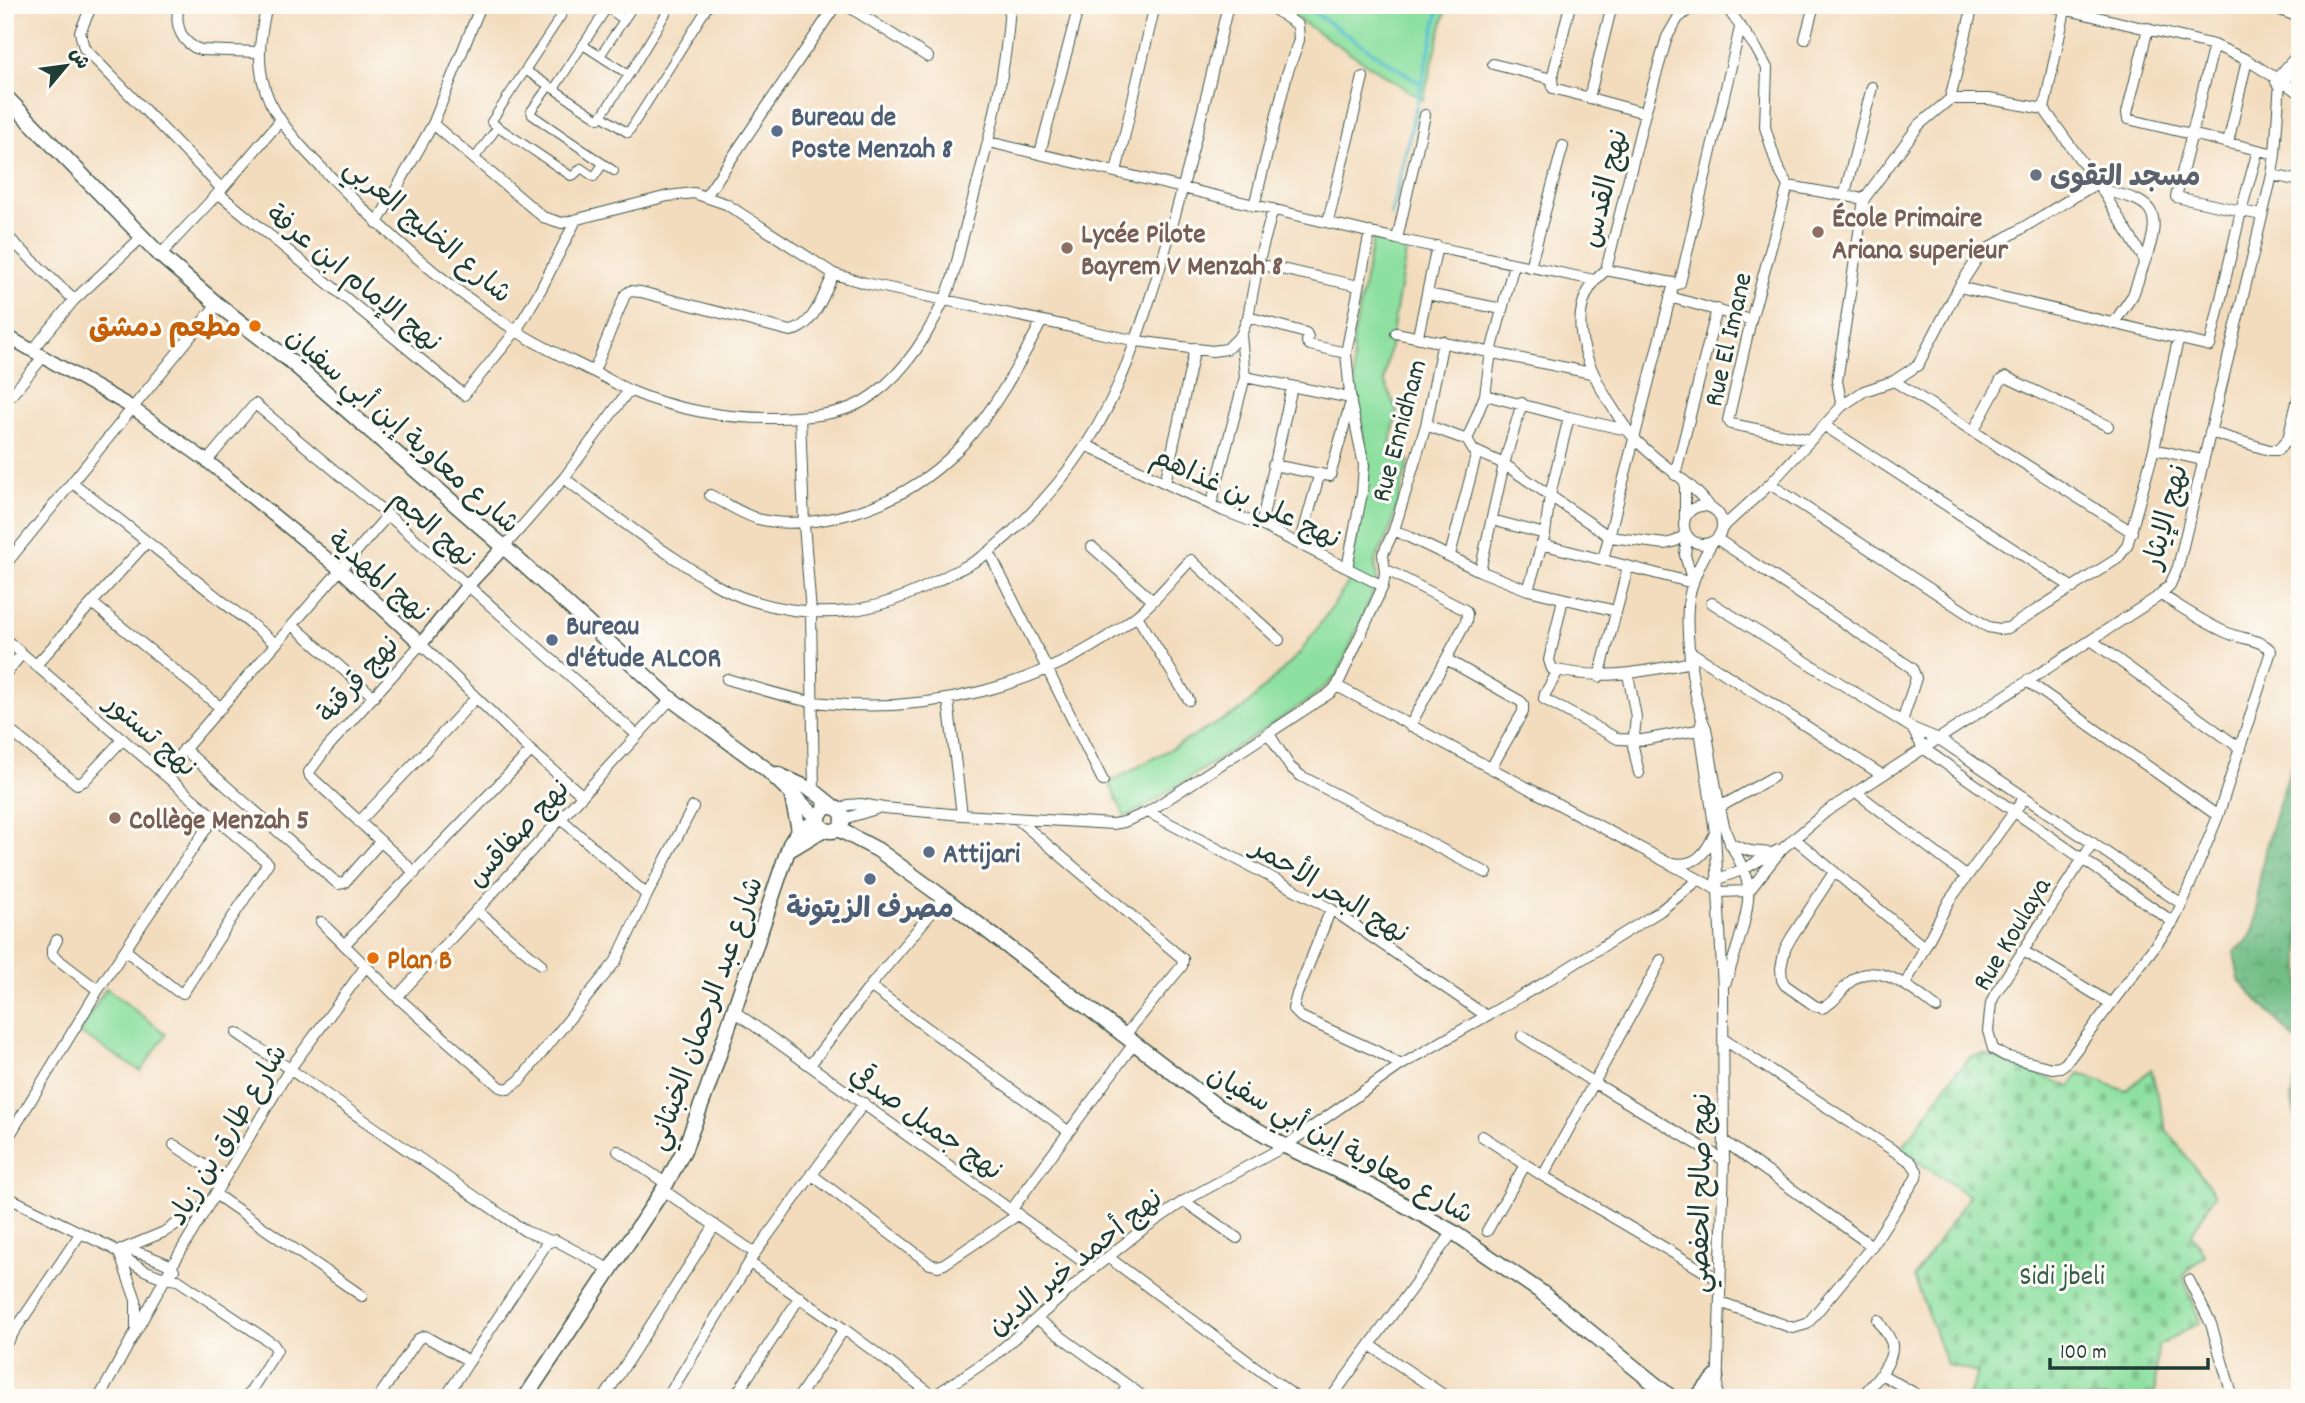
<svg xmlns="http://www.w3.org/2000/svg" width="2305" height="1403" font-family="Dekko,'Playpen Sans Arabic',sans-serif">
<defs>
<pattern id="forest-crowns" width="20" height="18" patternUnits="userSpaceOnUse" patternTransform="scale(1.75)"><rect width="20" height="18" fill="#72be86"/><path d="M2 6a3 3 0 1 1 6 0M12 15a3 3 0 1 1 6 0" fill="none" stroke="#5d9c6e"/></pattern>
<pattern id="cemetery-stones" width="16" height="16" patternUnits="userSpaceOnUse" patternTransform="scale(1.75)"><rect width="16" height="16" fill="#8ee0a0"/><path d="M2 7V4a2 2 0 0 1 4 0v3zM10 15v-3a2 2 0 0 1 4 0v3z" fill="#7ac18a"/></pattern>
</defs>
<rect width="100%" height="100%" fill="#fdfcf7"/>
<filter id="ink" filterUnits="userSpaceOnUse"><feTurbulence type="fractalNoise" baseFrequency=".0143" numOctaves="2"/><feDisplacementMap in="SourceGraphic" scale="14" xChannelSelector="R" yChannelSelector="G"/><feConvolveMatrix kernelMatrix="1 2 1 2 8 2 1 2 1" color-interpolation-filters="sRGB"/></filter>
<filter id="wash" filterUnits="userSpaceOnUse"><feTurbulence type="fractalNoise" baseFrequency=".00686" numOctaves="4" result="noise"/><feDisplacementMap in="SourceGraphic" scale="28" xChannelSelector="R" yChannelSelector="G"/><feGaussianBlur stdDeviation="1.57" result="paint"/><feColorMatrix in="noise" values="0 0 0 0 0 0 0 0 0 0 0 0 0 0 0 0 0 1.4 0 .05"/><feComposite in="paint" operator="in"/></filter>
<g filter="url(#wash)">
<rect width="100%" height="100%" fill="#f3dcbd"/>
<path fill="#8ee0a0" stroke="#568e6a" stroke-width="2" d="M1276,5h171l-24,95z
M1373,239l34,8 -23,133 13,31 -9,45 21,4 -18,68 -16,34 2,21 -40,93 -27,23 -165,108 -20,10 -16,-34 134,-74 57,-56 49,-71 20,-116 -13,-69 -4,-53z
M106,988l60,46 -25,37 -62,-38z"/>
<path fill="url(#forest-crowns)" stroke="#487e5d" stroke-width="2" d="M2300,739v384l-3,-1 -6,-24 7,-27 2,-26 -61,-65 -5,-28c5,-4 12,-9 16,-15 10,-16 6,-35 9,-52 6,-50 27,-97 41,-146z"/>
<path fill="url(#cemetery-stones)" stroke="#568e6a" stroke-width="2" d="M1984,1054l87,33 8,-14 47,18 25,-22 15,60 49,65 -23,40 13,21 -22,21 17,46 -42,24 -4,52h-187l11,-25 -31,-8 -33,-88 55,-81 -68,-46 56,-80 2,1 11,-14z"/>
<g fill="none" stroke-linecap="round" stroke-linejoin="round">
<path stroke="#52becc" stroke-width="3.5" d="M1307,5l9,9 104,69
M1391,215l49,-210"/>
</g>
</g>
<g filter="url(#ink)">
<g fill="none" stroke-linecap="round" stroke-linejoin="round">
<g stroke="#3f5549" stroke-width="10">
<path id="pedestrian" d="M603,5l21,15
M561,16l-70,106 80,54 3,-1 7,-7 13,9 9,-13
M583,45l46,30
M600,56l34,-51
M525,70l74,49 30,-44 42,-70
M549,86l-18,25 1,4 82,56
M554,89l55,-84
M602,116l26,17 81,-128
M474,159l23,-31"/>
</g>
<g stroke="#3f5549" stroke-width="12">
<path id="minor" d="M92,5l-12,27 4,16 138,141
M179,5c-5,20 2,39 22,45l57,2
M267,5c-8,34 -12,65 3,97 17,34 50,64 76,90 51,51 108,100 169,138 24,16 51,28 77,41 13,6 25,14 39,20 44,19 98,28 146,27 28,-1 60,-2 85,-16 38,-22 63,-61 81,-100 12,-23 16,-52 23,-77 20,-73 40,-144 44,-220
M846,5l82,52
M1694,5l-16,13 -11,19 -22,76 -39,157c-45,37 -22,91 3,132 8,12 15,25 25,36 23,25 56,42 76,69
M1725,5l31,43 11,20 -2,59 12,39 11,20 76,13
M2047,5l167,40 33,15 53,33
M2148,28l-21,85 1,6 147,35
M1805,39l9,-34
M2214,45l-38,152 85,18
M1493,64l59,15 1,9 92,25
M1552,79l18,-74
M1589,98l23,-93
M1950,99l23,-94
M2044,109l21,-99
M433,124l110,93 19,6 106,-27 26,-3 32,11 108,70 31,9 272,58 75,10 15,-2 14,-14 7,-18 10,-53 15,-55
M989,142l408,97 197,41
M2228,143l19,-83
M1040,153l39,-148
M1116,172l39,-167
M2272,175l28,6
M1788,186l-37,134 -23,100 3,4 80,16
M2102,190c51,11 62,19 43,71
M218,193l246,202 52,-64 25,-42 35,-69
M706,196l130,-191
M1844,197l28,-110
M1254,206l33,-132 12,-34 -1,-15 -30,-20
M1328,221l35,-144
M377,223l56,-99 48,-119
M5,234l69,66
M1397,239l28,-124
M160,255l62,-66 58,-68
M1258,264l101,22
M1530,267l33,-121
M1606,270l72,14 2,-1 60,-255
M1959,287l251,59 31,-135 17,-61
M1427,294l75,15
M1670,297l81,23
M1248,317l58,16 2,4 -1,5 3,3 36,8
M1396,333l195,40
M1418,336l19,-90
M32,351l42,-51 68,-63
M594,371l31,-76 5,-4 11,1 149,39c24,-3 34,-39 44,-57
M1245,377l106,21
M1894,381l238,151
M1485,395l84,22 58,13
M5,403l38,-46
M1842,406l-5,-25 27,-182 55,-74 31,-26h39l55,10 58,81 43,71 -12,34 -20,29
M800,417l4,107 7,89 3,178
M1426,425l41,15 6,10 31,14 106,73 55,7 11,-3 10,-7
M1825,426l248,162
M1974,430l27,-50 5,-3 102,49
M2210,432l59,18h9l10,-11 12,-49
M1467,440l18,-45 6,-43 23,-88
M1086,445l138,66 37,14 122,61
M2154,449l48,11
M207,461l48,-57 133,111 249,220
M1273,465l57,11 20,-71
M1675,475l42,-166
M564,478c38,29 75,57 115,83 22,15 45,31 71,39 71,22 125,14 189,-20 17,-10 38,-17 52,-30 35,-29 70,-67 95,-105 34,-52 53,-112 72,-171 27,-89 49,-178 70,-269
M73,483l203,161
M1165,483l30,-135
M1685,483v36
M1770,484l218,143 11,2 9,-1 109,-69 10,-13 27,-97 24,-109
M710,495c15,8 32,19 48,24 27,7 53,4 79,-2 111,-25 156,-103 205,-196
M1211,505l34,-128 -4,-42
M1684 525a19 19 0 1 1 38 0a19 19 0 1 1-38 0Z
M1492,520l53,14
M1261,525l31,-138
M1722,528l48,-44 72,-78 22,-15 30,-10 24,-16 41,-78 22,-34 116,-70
M1394,530l86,41 48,19 88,21
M1687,536l-2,19 8,28
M1717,539l195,129 4,10 -14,44
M1712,543c-9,15 -18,32 -22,50 -7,29 3,109 16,135 6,34 10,68 19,101 6,21 21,37 23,59 3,23 -15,71 -22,94
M1300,544l19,-68
M1541,544l152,39
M504,547l60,-69 65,-88
M1092,547l60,53
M989,552l114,229
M1450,555l27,-103
M1603,560l71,-277
M5,565l212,-261
M1347,568l15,-75 2,-28 -13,-61 -5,-51 24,-121
M1385,569l80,41 2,4 -1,8 -56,104
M1480,571l24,-107 18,-61
M1528,590l17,-56 5,-39 19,-78
M1563,599l-14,61 3,9c53,12 88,3 140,-7
M92,603l129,105
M1712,603l200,125 27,11 243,165
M1137,616l52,84
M293,625l81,72
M5,639l263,224 -85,130 -6,-2 -52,-41
M2091,640l150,109
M1691,652l191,123
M1446,659l74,42 3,3v8l-32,56
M36,665l111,-123
M1558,671l-13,23 -1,5 74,40 25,1 60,-11
M5,674l17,-20
M1628,674l8,43 -3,29 6,27
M1599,677l29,-110
M727,679c28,8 58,19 87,23 112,14 232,-15 321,-85 21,-16 38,-39 56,-57l88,80
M2027,681l191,135
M1337,686l367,196 16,10 29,-1 33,-42 45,-38 329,-213 14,-13 8,-18 94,-392 3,-21 5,-73
M948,700l14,115
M1702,719l-2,10 15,103 8,157 1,171 -7,238
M5,727l72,57 7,-3 39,-42
M1912,728l11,20 250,174
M1269,734l21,33 11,9 186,97
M184,749l154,135 6,-1 37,-42
M163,774l225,-259
M1856,792l110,84
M1720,807l53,-30
M839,810l9,-5 13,-1 23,4 78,7 151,9 11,-2 24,-10 182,-119 7,-7 46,-100 2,-13 -2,-19 11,-24 32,-105 17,-84
M1148,812l183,97 154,106
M560,818l87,77
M843,819l33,-10
M1017,819l166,140 -1,7 -57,69
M359,822l116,-123
M1794,838l130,109
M2093,843l-98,151 -4,9 -3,28 5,18 12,7 47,12 8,-1 6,-4 107,-141 9,-18 36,-88 53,-165c-8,-11 -28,-12 -41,-17 -25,-10 -47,-26 -69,-39
M1730,844l20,7 21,2
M1672,863c24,4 34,-10 43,-30
M1834,872l-43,66 -6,11 -4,19 1,12 3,5 30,21 7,2c12,-4 19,-18 28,-26 27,-25 65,10 87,26
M415,873l-105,-97 -1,-4 17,-23 95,-105 110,107 51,44
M1716,880l28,-11 34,-19
M1331,909l-34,85 -4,15 8,8 75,34 25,14
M476,910l65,54
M321,922l76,75 103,90 8,2 12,-9 96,-119 31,-66 46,-88
M57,940l-5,9v6l46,35
M344,945l187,-194
M2022,950l88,53
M1905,985l44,-84 76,-104
M870,986l198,145
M397,997l274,-298
M734,1011l359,258
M237,1033l288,198 26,10
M1522,1036l71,46 131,78
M810,1065l65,-85 69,-82
M1482,1136l61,40 176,104
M1724,1141l148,105
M5,1143l93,-153 116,-173
M174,1145l50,33
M618,1151l49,33
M811,1174l119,90 8,2 6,-2 75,-50
M1543,1176l118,-216
M663,1190l92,63
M215,1194l147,102
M5,1196l107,52c19,16 42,30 66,32l95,64 4,6 -31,48
M1184,1201l53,37
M1012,1209l123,-167
M1487,1231l38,-66
M121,1249c18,2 35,10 51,17l2,4
M1108,1257l189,141
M750,1263l94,66 90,67
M2189,1280l22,44 22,74
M1720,1302l73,26 14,-4 65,-78 44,-68 1,-7 -6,-9 -188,-123
M1037,1319l108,79
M136,1330v-30l-16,-45 3,-6 41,-17 44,-29
M5,1345l75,-111
M1370,1345l78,53
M1881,1374l42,24
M99,1398l73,-132 117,-196 77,-104
M378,1398l40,-59 7,-3 3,2 41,23
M445,1398l102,-155 8,-3 54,29
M604,1398l111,-173
M667,1398l88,-145 109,-150
M734,1398l66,-101
M798,1398l46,-69
M931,1398l63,-42 99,-87 50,-40 41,-28 101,-55 116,-81 141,-81 118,-73 38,-31
M1119,1398l9,-12
M1331,1398l122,-166
M1860,1398c11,-12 34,-34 32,-53 -1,-8 -10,-17 -14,-25"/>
</g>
<g stroke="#3f5549" stroke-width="15">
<path id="tertiary" d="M5,335l126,72 76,54 134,109 80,74 46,-58 37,-39"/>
</g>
<g stroke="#3f5549" stroke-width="17">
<path id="secondary" d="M5,96l155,159 57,49 72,56 215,187 167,152 95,70 53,51
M777,774l37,17 21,17
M791,793l8,37
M819 819a12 12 0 1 1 24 0a12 12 0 1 1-24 0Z
M838,829l40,21 66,48 274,209 67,39 87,41 81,45 88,60 131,106
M791,849l33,-20
M525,1398l138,-208 22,-42 23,-61 82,-243 9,-14 20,-9
M1696,1398l20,-21"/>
</g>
<g stroke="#3f5549" stroke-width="20">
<path id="trunk" d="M2278,5l22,8
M2280,81l20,-23"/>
</g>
<use href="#pedestrian" stroke="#fff" stroke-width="8"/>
<use href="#minor" stroke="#fff" stroke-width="10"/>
<use href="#tertiary" stroke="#fff" stroke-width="12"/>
<use href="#secondary" stroke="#fff" stroke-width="14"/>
<use href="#trunk" stroke="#fff" stroke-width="18"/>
</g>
</g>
<g fill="#5c6f8a" stroke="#fdfcf7" stroke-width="2.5">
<circle cx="777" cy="131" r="7"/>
<circle cx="552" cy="640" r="7"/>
<circle cx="929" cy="852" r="7"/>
<circle cx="870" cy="879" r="7"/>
</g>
<circle fill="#6b7280" stroke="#fdfcf7" stroke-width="2.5" cx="2036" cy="175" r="7"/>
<g fill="#8d6e63" stroke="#fdfcf7" stroke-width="2.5">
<circle cx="1818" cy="232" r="7"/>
<circle cx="1067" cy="248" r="7"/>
<circle cx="115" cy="818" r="7"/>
</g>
<g fill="#e8710a" stroke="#fdfcf7" stroke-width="2.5">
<circle cx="255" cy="326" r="7"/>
<circle cx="373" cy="958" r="7"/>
</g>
<g text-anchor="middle" stroke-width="6" stroke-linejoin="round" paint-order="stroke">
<g font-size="28" font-weight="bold" fill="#4e5e75" stroke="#fdfcf7" text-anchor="start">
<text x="791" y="125">Bureau de<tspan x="791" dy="32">Poste Menzah 8</tspan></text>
<text x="566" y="634">Bureau<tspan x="566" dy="32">d'étude ALCOR</tspan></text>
<text x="943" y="862">Attijari</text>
<text x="870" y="917" text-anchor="middle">مصرف الزيتونة</text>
</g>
<g font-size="28" font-weight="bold" fill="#5b616d" stroke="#fdfcf7" text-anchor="start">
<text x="2050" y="185">مسجد التقوى</text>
</g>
<g font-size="28" fill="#1f3d34" stroke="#fdfcf7">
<text transform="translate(1603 188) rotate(-76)" y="10">نهج القدس</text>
<text transform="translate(429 229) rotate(40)" y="10">شارع الخليج العربي</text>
<text transform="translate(355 277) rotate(39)" y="10">نهج الإمام ابن عرفة</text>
<text transform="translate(1726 339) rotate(-77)" y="10">Rue El Imane</text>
<text transform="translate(404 429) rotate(41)" y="10">شارع معاوية إبن أبي سفيان</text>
<text transform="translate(1397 430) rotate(-75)" y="10">Rue Ennidham</text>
<text transform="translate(1247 496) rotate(25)" y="10">نهج علي بن غذاهم</text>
<text transform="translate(2164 516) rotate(-75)" y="10">نهج الإيثار</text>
<text transform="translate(434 527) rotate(41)" y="10">نهج الجم</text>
<text transform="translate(380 575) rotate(41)" y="10">نهج المهدية</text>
<text transform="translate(357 678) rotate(-48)" y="10">نهج قرقنة</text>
<text transform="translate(152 734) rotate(41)" y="10">نهج تستور</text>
<text transform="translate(517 832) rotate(-47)" y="10">نهج صفاقس</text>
<text transform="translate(1331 889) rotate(31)" y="10">نهج البحر الأحمر</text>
<text transform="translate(2010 933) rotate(-59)" y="10">Rue Koulaya</text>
<text transform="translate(704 1013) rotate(-70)" y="10">شارع عبد الرحمان الخبثاني</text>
<text transform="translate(927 1121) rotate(35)" y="10">نهج جميل صدقي</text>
<text transform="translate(226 1134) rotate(-59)" y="10">شارع طارق بن زياد</text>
<text transform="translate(1341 1143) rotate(29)" y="10">شارع معاوية إبن أبي سفيان</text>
<text transform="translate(1699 1193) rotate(-89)" y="10">نهج صالح الحفصي</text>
<text transform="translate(1074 1261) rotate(-39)" y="10">نهج أحمد خير الدين</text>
</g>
<g font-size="28" font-weight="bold" fill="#785e54" stroke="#fdfcf7" text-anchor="start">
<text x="1832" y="226">École Primaire<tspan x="1832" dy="32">Ariana superieur</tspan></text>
<text x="1081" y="242">Lycée Pilote<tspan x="1081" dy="32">Bayrem V Menzah 8</tspan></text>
<text x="129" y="828">Collège Menzah 5</text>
</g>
<g font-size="28" font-weight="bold" fill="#c56008" stroke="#fdfcf7" text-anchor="end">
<text x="241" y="336">مطعم دمشق</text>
<text x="387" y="968" text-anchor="start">Plan B</text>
</g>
<g font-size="28" fill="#355e4a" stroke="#fdfcf7">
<text x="2062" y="1284">Sidi jbeli</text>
</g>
</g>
<rect width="2305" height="1403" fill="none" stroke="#fdfcf7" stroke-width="28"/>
<g transform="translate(66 66) rotate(61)" stroke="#fdfcf7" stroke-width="5" paint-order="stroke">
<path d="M0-5L12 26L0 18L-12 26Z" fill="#1f3d34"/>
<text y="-10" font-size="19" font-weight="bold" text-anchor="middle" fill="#1f3d34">ش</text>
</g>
<path d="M2050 1358v10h158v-10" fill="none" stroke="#1f3d34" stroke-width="3.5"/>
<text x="2060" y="1358" font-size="21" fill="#1f3d34" stroke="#fdfcf7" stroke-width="5" paint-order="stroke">100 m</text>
</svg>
